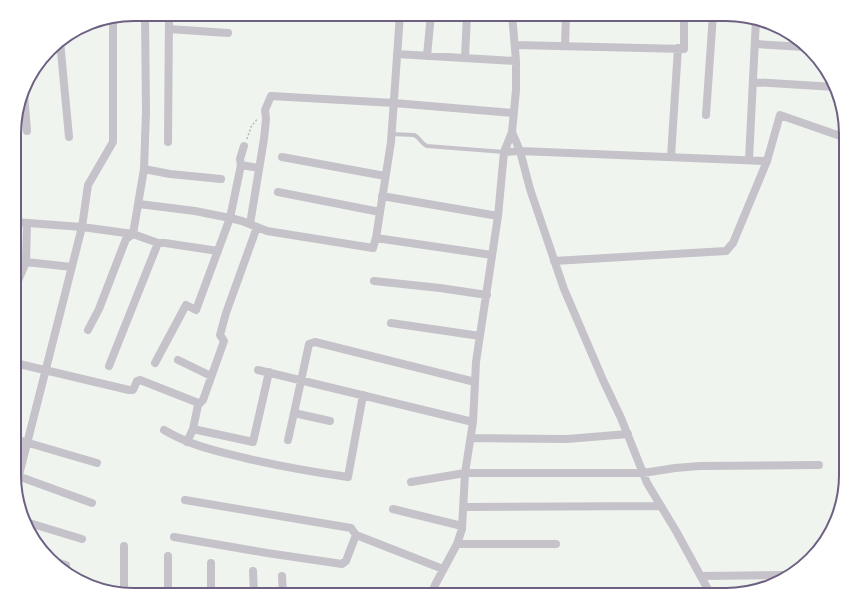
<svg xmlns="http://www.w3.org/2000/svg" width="860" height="609" font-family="Cabin,sans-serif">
<rect width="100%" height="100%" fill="#eff4ef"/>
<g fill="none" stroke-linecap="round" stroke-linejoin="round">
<path stroke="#bbb9be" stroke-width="1.5" stroke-dasharray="2 2" stroke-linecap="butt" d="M247,139l4,-12 7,-9"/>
<path stroke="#c5c2c9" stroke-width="4" d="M391,134l23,1c6,2 7,9 13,11l77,6"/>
<path stroke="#c5c2c9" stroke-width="8" d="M400,14l-9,128 -15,96 116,17
M512,14l4,47v29l-4,42 8,19 10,38 34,100 39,91 18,38 26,65 29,48 35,64
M169,29l59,4
M60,41l9,96
M755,44l50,3
M515,45l169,4v-35
M565,46l1,-32
M397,54l119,7
M427,56l4,-42
M465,58l2,-44
M753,82l82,5
M24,93l3,38
M706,115l7,-101
M168,142l1,-128
M504,152l8,-20
M282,157l103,19
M671,157l7,-109
M749,160l7,-141
M241,165l-1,-6 4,-13
M144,169l26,5 51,5
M278,192l102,20
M382,196l116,20
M139,204l56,7 35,7 11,-53 18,3
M15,222l67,5 51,7 25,9h7l53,8
M250,224l14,-85 2,-20 -1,-9 6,-14 123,7 119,10
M554,261l172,-10 7,-8 34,-82 13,-46 66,23
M26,262l46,5
M374,281l66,7 47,7
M15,288l11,-26 1,-39
M391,323l89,13
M88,330l11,-21 27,-70 7,-5 11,-65 2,-57 -1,-98
M178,360l33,16
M15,363l114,27h4l4,-9 3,-1 56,22 2,3
M155,363l31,-58 10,5 34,-92 12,3 25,10 106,17 3,-10
M109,366l49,-123
M258,370l215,52
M330,421l-36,-8 15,-69 6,-2 160,40
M193,429l60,13 16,-70
M164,430c25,15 52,21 81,28 34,8 68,14 103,19l15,-82
M471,438l96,1 61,-5
M15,439l82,24
M288,440l6,-27
M187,442l6,-13 5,-24 5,-5 21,-59 -4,-6 6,-22 31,-86
M15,475l77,28
M411,482l54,-9h178l32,-5 25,-2 119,-1
M15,484l4,-9 63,-248 6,-42 25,-43v-124
M185,500l166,28 5,7 87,34
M463,507l198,-1
M393,509l69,17
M26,522l56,17
M174,537l93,16 75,11 4,-3 10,-26
M457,544h99
M124,546v48
M168,556v39
M53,561l13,4
M253,571l1,24
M282,576l1,19
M701,576l87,-1
M331,591l15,4
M433,592l49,2
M211,595v-32
M431,595l4,-10 22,-41 5,-15 3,-56 8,-51 3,-60 22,-146 6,-64 16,-1 247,10"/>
</g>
<path d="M0 0H860V609H0ZM134 21H726A113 113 0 0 1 839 134V475A113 113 0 0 1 726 588H134A113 113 0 0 1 21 475V134A113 113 0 0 1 134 21Z" fill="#fff" fill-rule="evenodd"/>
<path fill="none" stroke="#6e6083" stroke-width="2" d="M134 21H726A113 113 0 0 1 839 134V475A113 113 0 0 1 726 588H134A113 113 0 0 1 21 475V134A113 113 0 0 1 134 21Z"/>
</svg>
